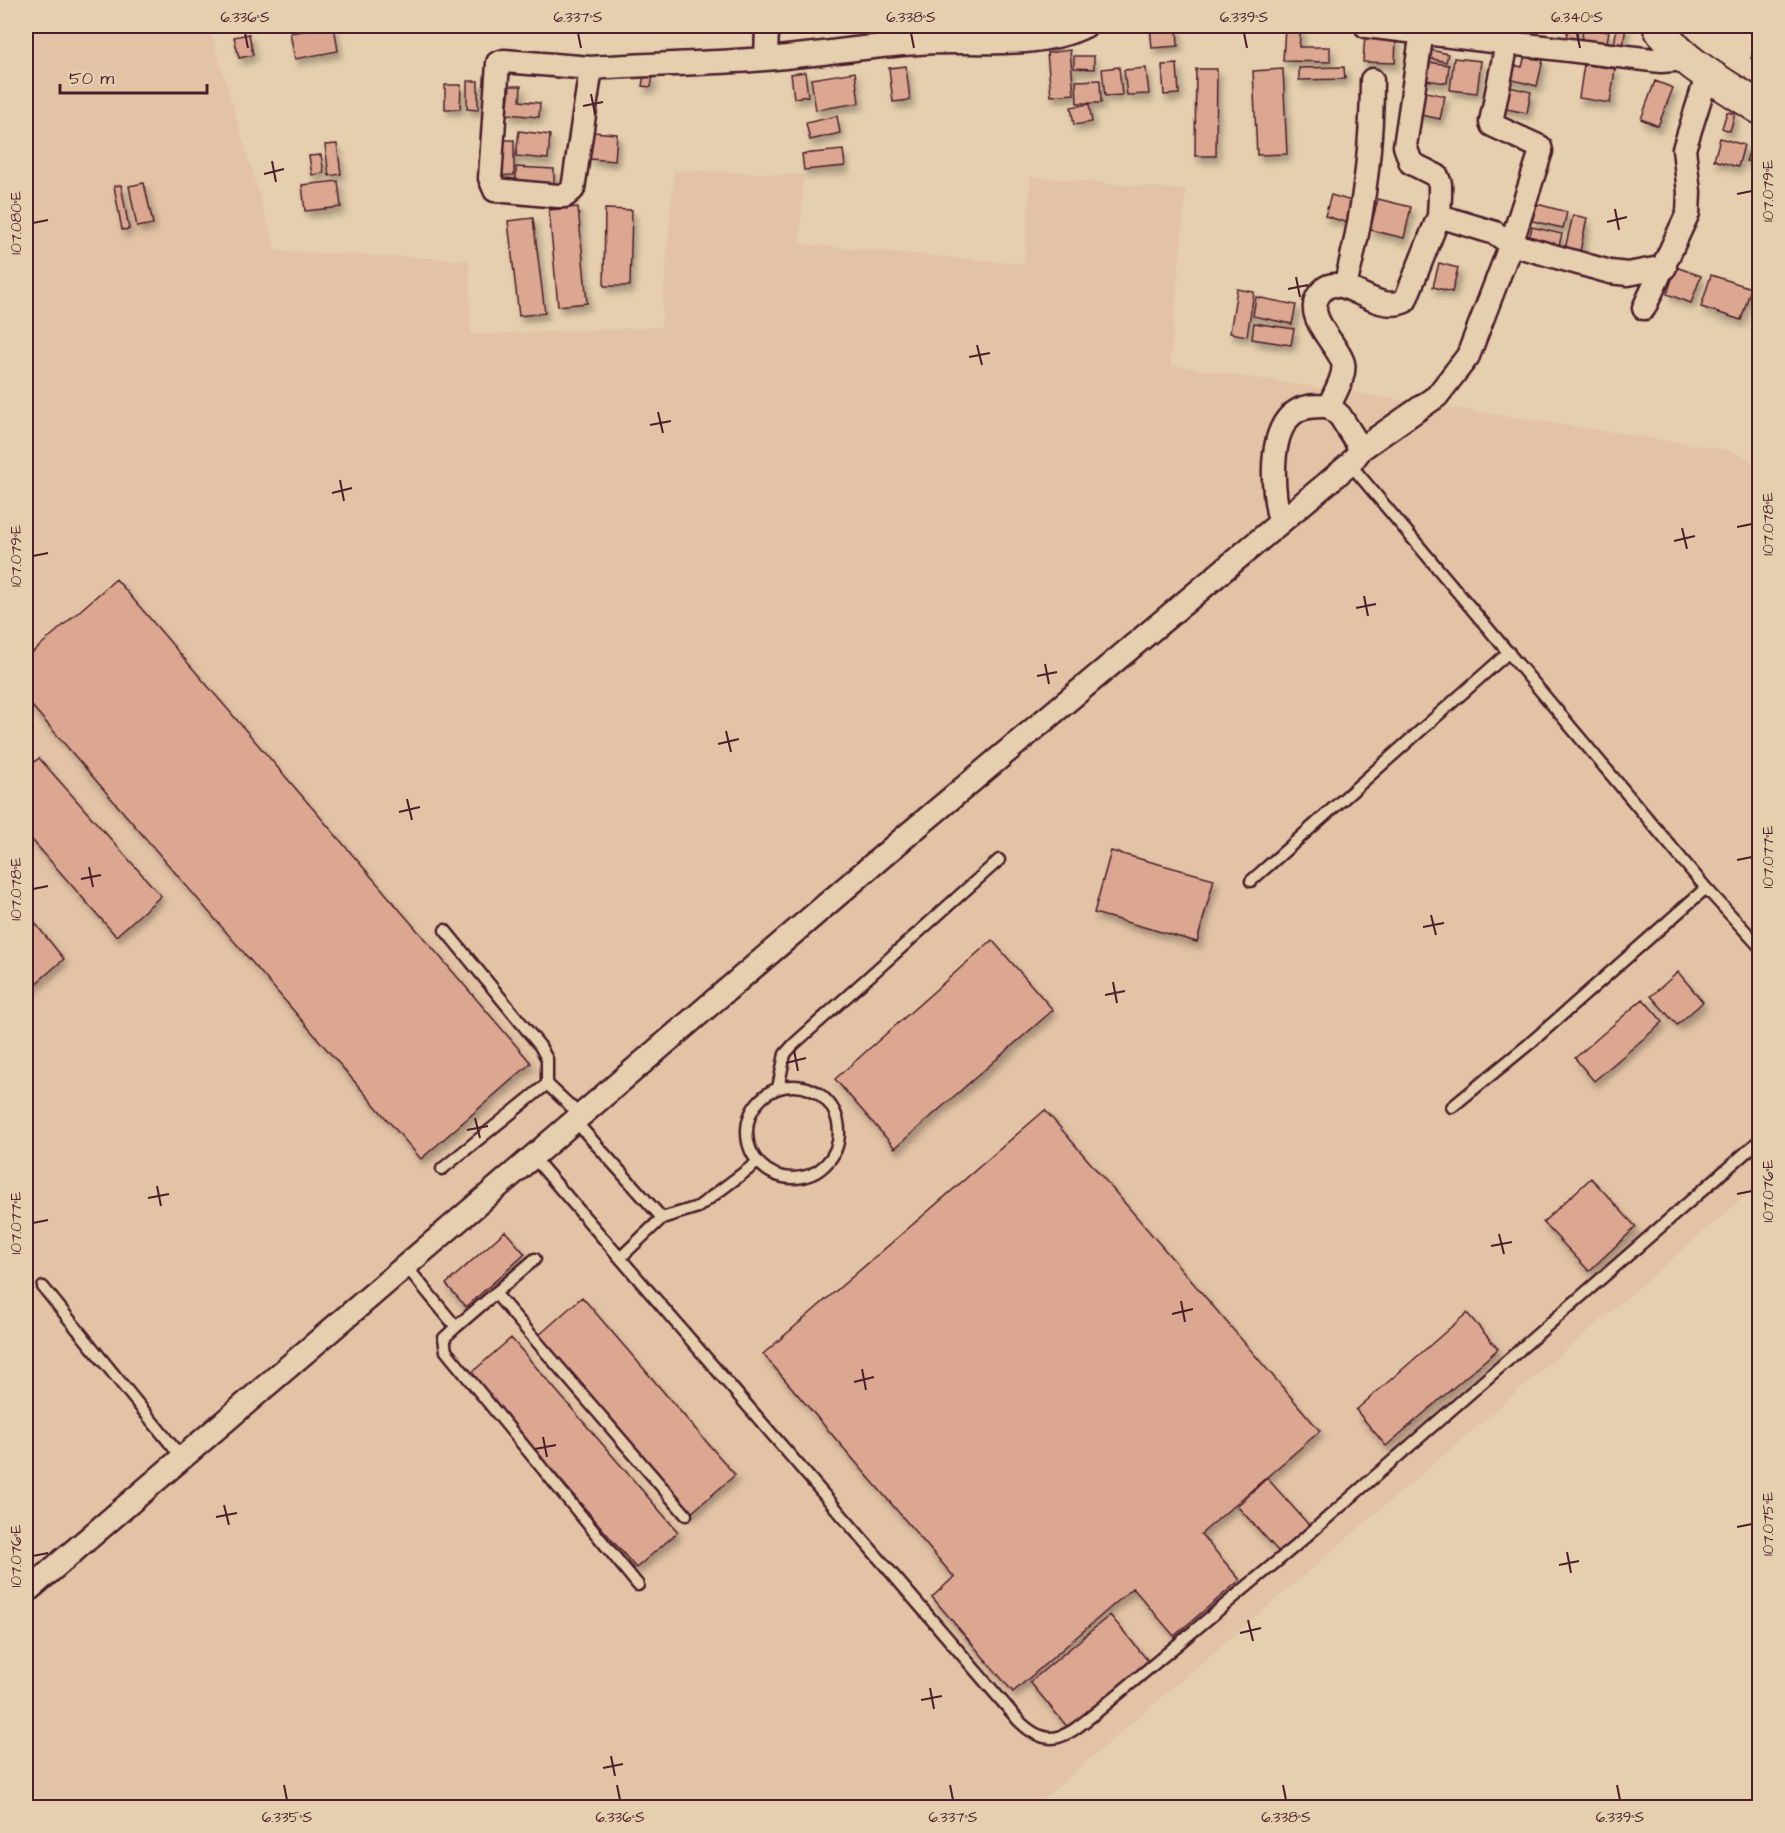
<svg xmlns="http://www.w3.org/2000/svg" width="1785" height="1833" font-family="'Architects Daughter',sans-serif">
<defs>
<filter id="shadow"><feDropShadow dx="3.5" dy="6" stdDeviation="3" flood-color="#0004"/></filter>
</defs>
<rect width="100%" height="100%" fill="#e5cfae"/>
<filter id="ink" filterUnits="userSpaceOnUse"><feTurbulence type="fractalNoise" baseFrequency=".0167" numOctaves="2"/><feDisplacementMap in="SourceGraphic" scale="12" xChannelSelector="R" yChannelSelector="G"/><feConvolveMatrix kernelMatrix="1 2 1 2 8 2 1 2 1" color-interpolation-filters="sRGB"/></filter>
<g filter="url(#ink)">
<path fill="#e2c3a5" d="M26,26h183l67,225 193,9 2,75 190,-8 13,-157 129,5 -3,69 224,20 7,-87 155,13 -16,175 558,85 31,14v720l-725,623 -1008,1z"/>
<path fill="#dba790" stroke="#4a1f2b" stroke-width="1.5" filter="url(#shadow)" d="M334,26l4,25 -43,8 -5,-26z
M1150,26h27l1,20 -26,2z
M1285,26h16l-2,21h31v15l-47,-1z
M1568,26h10l-2,15 -10,-1z
M1617,26h9l-3,21 -9,-2z
M1584,27l25,5 -3,14 -25,-6z
M249,34l4,21 -14,3 -5,-21z
M1365,35l31,2 -1,26 -32,-1z
M1760,36v25l-9,-3z
M1423,48l25,6 -2,8 -25,-6z
M1070,50l4,44 -23,2 -4,-43z
M1525,55l18,5 -6,26 -36,-9 3,-14 18,4z
M1074,56h20v13l-20,-1z
M1454,58l27,3 -4,32 -27,-3z
M1420,61l29,4 -2,18 -29,-4z
M1177,64l2,30 -15,1 -2,-30z
M1584,64l31,5 -5,34 -31,-5z
M906,66l4,34 -17,2 -4,-34z
M1119,67l3,28 -17,1 -3,-27z
M1344,67l1,12 -46,1v-12z
M1146,68l3,26 -22,1 -3,-25z
M1196,69h21l-1,87h-21z
M1283,69l4,85 -30,1 -4,-84z
M805,72l3,24 -14,2 -3,-24z
M855,72l4,31 -43,7 -5,-31z
M644,75l9,1 -2,11 -9,-1z
M1100,80l1,23h-24l-1,-22z
M467,81h11v29l-11,-1z
M1655,81l18,7 -15,38 -17,-7z
M445,85h16l-1,24h-15z
M1501,85l30,7 -4,21 -31,-6z
M510,86h11l-1,15 20,2 -1,14 -32,-3z
M1417,90l28,6 -5,23 -28,-6z
M1089,104l3,18 -18,3 -3,-18z
M1727,112l8,2 -5,17 -8,-3z
M837,116l3,17 -30,7 -4,-17z
M519,131l31,4 -2,24 -32,-3z
M592,132l25,2 -2,27 -25,-2z
M1720,138l24,7 -6,22 -24,-7z
M495,140h19v35l-19,1z
M1752,143l8,3v19l-14,-4z
M337,144l4,30 -12,2 -4,-31z
M843,150l2,16 -41,4 -2,-16z
M321,155l3,18 -12,2 -3,-19z
M516,167l38,2v18l-38,-1z
M338,181l3,26 -36,4 -3,-26z
M144,183l9,41 -16,3 -8,-41z
M121,185l8,44 -7,1 -8,-44z
M1331,195l24,7 -6,21 -24,-7z
M1378,199l33,8 -7,31 -34,-8z
M1537,204l30,8 -4,16 -31,-7z
M578,207l9,96 -29,3 -9,-96z
M605,209l27,1 -2,76h-26z
M1573,215l14,3 -8,38 -15,-3z
M533,218l12,95 -26,3 -11,-95z
M1532,227l30,7 -5,19 -30,-7z
M1439,263l19,5 -6,24 -19,-5z
M1676,267l25,9 -10,27 -24,-9z
M1711,275l40,13 -10,32 -40,-13z
M1237,289l17,3 -7,44 -17,-3z
M1256,297l40,8 -4,19 -39,-8z
M1254,323l40,6 -3,16 -39,-6z
M116,579l415,484 -110,96 -395,-460v-41z
M39,758l122,138 -45,40 -90,-103v-64z
M1111,851l103,28 -17,63 -103,-29z
M26,912l38,47 -38,33z
M992,940l61,70 -158,138 -60,-69z
M1678,972l25,30 -26,23 -26,-29z
M1643,999l20,23 -69,59 -19,-23z
M1045,1110l275,321 -119,103 39,46 -66,56 -41,-48 -120,104 -81,-95 22,-20 -191,-223z
M1591,1178l45,49 -47,44 -46,-49z
M505,1231l20,23 -59,53 -20,-23z
M582,1297l153,178 -45,39 -152,-178z
M1467,1313l31,36 -112,97 -30,-36z
M511,1338l167,194 -42,36 -166,-194z
M1267,1478l42,47 -30,27 -42,-46z
M1110,1615l39,47 -80,67 -39,-47z"/>
<g fill="none" stroke-linecap="round" stroke-linejoin="round">
<g stroke="#4a1f2b" stroke-width="15">
<path id="lane" d="M1350,464l356,424 54,59
M1251,881l258,-229
M445,930l95,116 7,13v25l34,32
M747 1132a46 46 0 1 1 92 0a46 46 0 1 1-92 0Z
M778,1088l7,-34 9,-10 205,-184
M1452,1107l77,-63 177,-156
M576,1122l86,96
M534,1158l485,563c32,32 50,13 79,-10l196,-164 466,-407
M442,1169l105,-85
M622,1256l40,-38 36,-11 60,-45
M406,1266l50,61 -12,11 2,13 192,234
M43,1287l139,171
M495,1293l191,222
M456,1327l79,-68"/>
</g>
<g stroke="#4a1f2b" stroke-width="27">
<path id="street" d="M1366,26l295,35 26,-2
M766,59l1,-33
M591,68l-87,-7 -6,2 -8,115 5,12 63,6h7l8,-7 18,-121c57,-4 115,-4 173,-9 52,-4 103,-13 154,-16 53,-4 120,7 167,-17
M1439,216l56,17 16,11 99,28 18,2 37,-7
M1345,286c18,-68 27,-135 27,-206
M1644,308l44,-95 1,-21 -5,-43 24,-76
M1329,406c5,-12 17,-30 14,-43 -5,-20 -46,-50 -19,-74 19,-17 51,26 81,12l34,-85 1,-20v-12l-3,-8 -26,-13 -6,-17 17,-115
M1280,521c-8,-28 -13,-93 17,-110 10,-6 22,-5 32,-5l11,10 21,33
M26,1592l879,-755 445,-373 11,-15 76,-53 31,-40 43,-112 30,-93 -1,-4 -48,-22 -1,-3 16,-79"/>
</g>
<g stroke="#4a1f2b" stroke-width="36">
<path id="secondary" d="M1659,26c15,33 70,61 101,82"/>
</g>
<use href="#lane" stroke="#e5cfae" stroke-width="10"/>
<use href="#street" stroke="#e5cfae" stroke-width="22"/>
<use href="#secondary" stroke="#e5cfae" stroke-width="32"/>
</g>
</g>
<path fill="none" stroke="#4a1f2b" stroke-width="2" d="M245,33l3,15M578,33l3,15M911,33l3,15M1244,33l3,15M1577,33l3,15M591,94l4,20M583,106l20,-4M272,161l4,21M264,174l20,-5M1737,194l15,-3M1615,209l4,21M1607,222l20,-5M33,223l15,-3M1296,277l4,20M1288,289l20,-4M977,345l5,20M969,357l21,-4M658,412l5,21M650,425l21,-4M340,480l4,21M332,493l20,-5M1737,527l15,-3M1682,528l5,21M1674,541l21,-5M33,556l15,-3M1364,596l4,20M1356,608l20,-4M1045,664l4,20M1037,676l20,-4M726,731l5,21M718,744l21,-5M407,799l5,21M399,812l21,-5M1737,860l15,-3M89,867l4,20M81,879l20,-4M33,889l15,-3M1431,915l5,20M1423,927l21,-4M1113,982l4,21M1105,995l20,-4M794,1050l4,21M786,1063l20,-5M475,1118l5,20M467,1130l21,-4M157,1186l4,20M1737,1194l15,-3M148,1198l21,-4M33,1223l15,-3M1499,1234l5,20M1491,1246l21,-4M1181,1301l4,21M1172,1314l21,-5M862,1369l4,21M854,1382l20,-5M543,1437l4,20M535,1449l21,-4M224,1505l5,20M216,1517l21,-4M1737,1527l15,-3M1567,1552l4,21M33,1556l15,-3M1559,1565l20,-4M1248,1620l5,21M1240,1633l21,-5M930,1688l4,21M921,1700l21,-4M611,1756l4,20M603,1768l20,-4M284,1785l3,15M617,1785l3,15M950,1785l3,15M1283,1785l3,15M1617,1785l3,15"/>
<rect width="1785" height="1833" fill="none" stroke="#e5cfae" stroke-width="66"/>
<path d="M60 84v9h147v-9" fill="none" stroke="#4a1f2b" stroke-width="3"/>
<text x="69" y="84" font-size="18" fill="#4a1f2b" stroke="#e5cfae" stroke-width="4.5" paint-order="stroke">50 m</text>
<rect x="33" y="33" width="1719" height="1767" fill="none" stroke="#4a1f2b" stroke-width="2"/>
<g font-size="15" text-anchor="middle" fill="#4a1f2b">
<text x="245" y="22">6.336°S</text>
<text x="578" y="22">6.337°S</text>
<text x="911" y="22">6.338°S</text>
<text x="1244" y="22">6.339°S</text>
<text x="1577" y="22">6.340°S</text>
<text transform="translate(1768 191) rotate(-90)" y="5">107.079°E</text>
<text transform="translate(16 223) rotate(-90)" y="5">107.080°E</text>
<text transform="translate(1768 524) rotate(-90)" y="5">107.078°E</text>
<text transform="translate(16 556) rotate(-90)" y="5">107.079°E</text>
<text transform="translate(1768 857) rotate(-90)" y="5">107.077°E</text>
<text transform="translate(16 889) rotate(-90)" y="5">107.078°E</text>
<text transform="translate(1768 1191) rotate(-90)" y="5">107.076°E</text>
<text transform="translate(16 1223) rotate(-90)" y="5">107.077°E</text>
<text transform="translate(1768 1524) rotate(-90)" y="5">107.075°E</text>
<text transform="translate(16 1556) rotate(-90)" y="5">107.076°E</text>
<text x="287" y="1822">6.335°S</text>
<text x="620" y="1822">6.336°S</text>
<text x="953" y="1822">6.337°S</text>
<text x="1286" y="1822">6.338°S</text>
<text x="1620" y="1822">6.339°S</text>
</g>
</svg>
